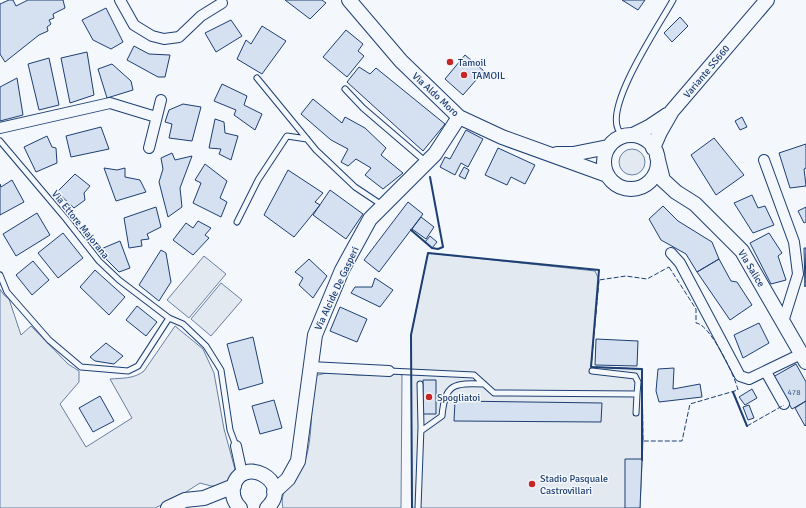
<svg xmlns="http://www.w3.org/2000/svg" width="806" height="508" font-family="Signika,sans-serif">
<rect width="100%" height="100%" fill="#f4f7fb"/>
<path fill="#e3e9f0" stroke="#687fa3" d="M619 162a13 13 0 1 1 26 0a13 13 0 1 1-26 0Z
M428,253l167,18 4,9 -8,87 51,2 1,72 -3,67h-228l-1,-173z
M204,256l22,18 -37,44 -22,-18z
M221,283l21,17 -31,36 -20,-17z
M0,289l4,6 5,4 12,36 10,-9 37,38 11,7v11l-19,22 26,43 46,-29 -22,-39c12,-1 24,0 34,-8l31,-45 28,23 11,24 10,56 12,44 -9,13h-16l-11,-3 -22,14 -23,11h-155z
M330,372c9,0 18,3 28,3 15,0 30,-4 44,0l-1,133h-118c-5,-22 15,-26 22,-47 8,-21 6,-61 9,-85z"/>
<path fill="#d5e0f0" stroke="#1d3f73" d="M9,0h4l3,6 12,-6h35l2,8 -12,6 1,4 -5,2 2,4 -4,3 1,4 -9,4 -34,27 -5,-8v-50z
M285,0h37l4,3 -16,16z
M622,0h23l-7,10z
M106,8l17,34 -12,7 -18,-9 -11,-20z
M680,17l8,9 -16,16 -8,-9z
M231,20l11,16 -26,16 -11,-19z
M262,26l24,15 -24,33 -25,-15 9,-19 5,4z
M346,30l17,14 -5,7 6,5 -17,21 -24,-20z
M134,46l15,8 21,1 -5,22h-7l-31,-17z
M87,52l7,43 -24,8 -9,-45z
M465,55l19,16 -21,24 -18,-16z
M49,58l10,47 -20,5 -11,-46z
M112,64l19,17 2,9 -26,8 -9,-29z
M359,67l11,7 6,-6 69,56 -22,27 -76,-69z
M17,78l6,37 -23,6v-34z
M222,84l25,12 -3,9 18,9 -7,16 -21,-15 2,-5 -22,-9z
M313,99l29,24 3,-6 20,11 21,20 -5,7 22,18 -20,16 -18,-14 6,-7 -15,-9 -8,7 -7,-4 7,-13 -17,-9 -30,-26z
M183,104l18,3 -9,34 -23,-3 3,-14 -7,-2 4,-12z
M742,117l5,10 -7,3 -5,-9z
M215,119l9,3 1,11 13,3 -7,24 -12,-6 2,-5 -12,-1z
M101,127l8,22 -38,8 -5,-21z
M466,130l17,9 -15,28 -7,-4 -6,12 -15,-8 5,-10 5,2z
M47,136l5,11 4,1 1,15 -21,9 -12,-25z
M714,138l30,37 -28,20 -25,-40z
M806,144v24l-2,1 2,17 -16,2 -11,-35z
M498,148l37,17 -10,19 -14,-7 -4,8 -22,-10z
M172,153l3,7 17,-4 -12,32 2,19 -14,10 -9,-35 4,-13 -2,-11z
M205,164l22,17 -7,17 7,4 -6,15 -28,-14 8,-20 -6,-3z
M464,167l5,3 -4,9 -6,-3z
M104,168l13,2 8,-2v9l15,3 6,12 -30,9z
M288,170l35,23 -8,9 5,3 -26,32 -30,-22z
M75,174l15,12 -6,7 1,7 -11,8 -17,-16z
M12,180l12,22 -24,13v-31l1,3z
M330,190l33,24 -17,25 -33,-24z
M752,195l6,13 7,-2 9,19 -21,8 -19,-30z
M408,202l15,12 -44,58 -15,-12z
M663,206l15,15 34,21 7,17 -22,13 -11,-18 -25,-14 -12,-21z
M156,207l5,20 -14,7 2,5 -8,1 1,6 -13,2 -5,-30z
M806,207v15l-2,1 -6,-12z
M37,213l13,22 -34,21 -13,-22z
M421,217l13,10 -8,12 -14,-10z
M198,221l13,7 -6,7 4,3 -16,17 -20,-15 13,-17 7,5z
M63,233l20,25 -25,20 -20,-25z
M769,233l13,20 -4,3 8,24 -15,4 -21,-41z
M430,236l7,6 -5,6 -7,-6z
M120,241l10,27 -11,4 -15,-15 -3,-8z
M804,248h2l-1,39z
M161,250l5,3 5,29 -12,19 -20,-16z
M309,259l18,17 -14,22 -14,-13 4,-7 -8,-6z
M719,259l12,22 6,1 15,23 -22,15 -33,-48z
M33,261l16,19 -17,15 -16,-20z
M95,270l30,27 -16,18 -29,-28z
M375,278l18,12 -13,17 -29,-14 4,-6h17z
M137,306l20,16 -11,14 -20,-16z
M340,307l27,12 -10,23 -27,-11z
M759,323l10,20 -26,15 -9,-23z
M253,337l10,46 -24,7 -12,-46z
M596,339l42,2 -1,25 -42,-1z
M106,343l17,13 -9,8 -19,-3 -5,-4z
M796,364l10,18v19l-14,8 -19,-32z
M674,368l-1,21 27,-5 2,13 -43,5 -3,-11 2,-22z
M423,380h13v34h-13z
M752,389l5,9 -12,7 -6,-8z
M100,396l14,25 -21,11 -14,-24z
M274,400l8,28 -22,6 -8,-28z
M455,401l147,2 -1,19 -147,-1z
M806,401v24l-1,1 -10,-18z
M749,405l5,13 -6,2 -5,-13z
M625,459h17l-2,49h-15z"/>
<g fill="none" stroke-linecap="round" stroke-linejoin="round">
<g stroke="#1d3f73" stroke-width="7">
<path id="lane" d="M257,78l59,72 39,37 27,18
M345,89l18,19 63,54
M624,136c-2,-2 -5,-5 -6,-7 -12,-26 42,-105 55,-129
M0,141l66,78 33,42 20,19 50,38 14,6 23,22 15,24 9,60 6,16
M237,222l21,-42 29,-44 20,3
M0,275l7,17 42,48 32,27 47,4 10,-5 31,-48
M389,371l85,4 20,18 143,1 1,-12 -3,-6 -43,-5
M636,413l1,-19
M421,431l21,-15c3,-33 12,-33 42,-32
M418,508l3,-81 -1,-43"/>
</g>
<g stroke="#1d3f73" stroke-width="12">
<path id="street" d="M120,0l14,25 18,11 12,3 15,-2 22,-21 21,-13
M0,128l110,-25 46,14
M149,148l12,-48
M764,160l30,82 4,32 -15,48
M671,253l9,10 60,113 9,3 52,-25
M310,367l79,4
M766,372l18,32
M236,446l5,23 -1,8"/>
</g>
<g stroke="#1d3f73" stroke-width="16">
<path id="secondary" d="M349,0l52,61 58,56 43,20 105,38
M633,135l16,-8 18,-12
M604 162a27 27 0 1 1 54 0a27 27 0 1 1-54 0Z
M653,148l7,-16 12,-21 95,-111
M557,154h16l35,-7
M657,156l6,24 13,12 19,12 47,47 64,111
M274,492l14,-13 10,-18 17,-126 27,-65 28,-51 65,-65 24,-37
M168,508l17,-8 19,-2 30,-12
M240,508c-5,-5 -8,-12 -7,-20 7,-35 62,-7 34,20"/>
</g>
<use href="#lane" stroke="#f4f7fb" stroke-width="5"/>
<use href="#street" stroke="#f4f7fb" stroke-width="10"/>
<use href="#secondary" stroke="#f4f7fb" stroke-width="14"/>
<path stroke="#1d3f73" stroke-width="1" stroke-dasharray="5 2" stroke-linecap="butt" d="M669,267l27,42v14c14,1 39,53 42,67l-48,14 -8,37h-39l-1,-72 -51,-2 8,-87 27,-4 21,3z
M747,426l37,-21"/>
<path stroke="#1d3f73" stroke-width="2" d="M411,230l21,18 6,1 5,-2 -13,-70
M733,392l14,34
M412,508l-1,-173 17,-82 171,17 -8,97 51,2v91"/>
</g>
<g fill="#c62828" stroke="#f4f7fb" stroke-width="1.5">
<circle cx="450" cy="62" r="4"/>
<circle cx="464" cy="75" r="4"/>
<circle cx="429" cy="397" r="4"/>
<circle cx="532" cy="484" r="4"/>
</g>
<g text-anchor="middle" stroke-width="3" stroke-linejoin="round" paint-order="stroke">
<g font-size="8" fill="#4b6792">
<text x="794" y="395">478</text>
</g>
<g font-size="10" fill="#1d3f73" stroke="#f4f7fb" text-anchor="start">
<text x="458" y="66">Tamoil</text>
<text x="472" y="79">TAMOIL</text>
<text x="437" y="401">Spogliatoi</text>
<text x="540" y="482">Stadio Pasquale<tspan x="540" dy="12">Castrovillari</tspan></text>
</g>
<g font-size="10" fill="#1d3f73" stroke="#f4f7fb">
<text transform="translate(706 71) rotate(-50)" y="4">Variante SS660</text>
<text transform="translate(436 94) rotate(43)" y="4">Via Aldo Moro</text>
<text transform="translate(81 224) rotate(51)" y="4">Via Ettore Majorana</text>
<text transform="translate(752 268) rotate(59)" y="4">Via Salice</text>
<text transform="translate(336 288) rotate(-65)" y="4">Via Alcide De Gasperi</text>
</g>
</g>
</svg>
